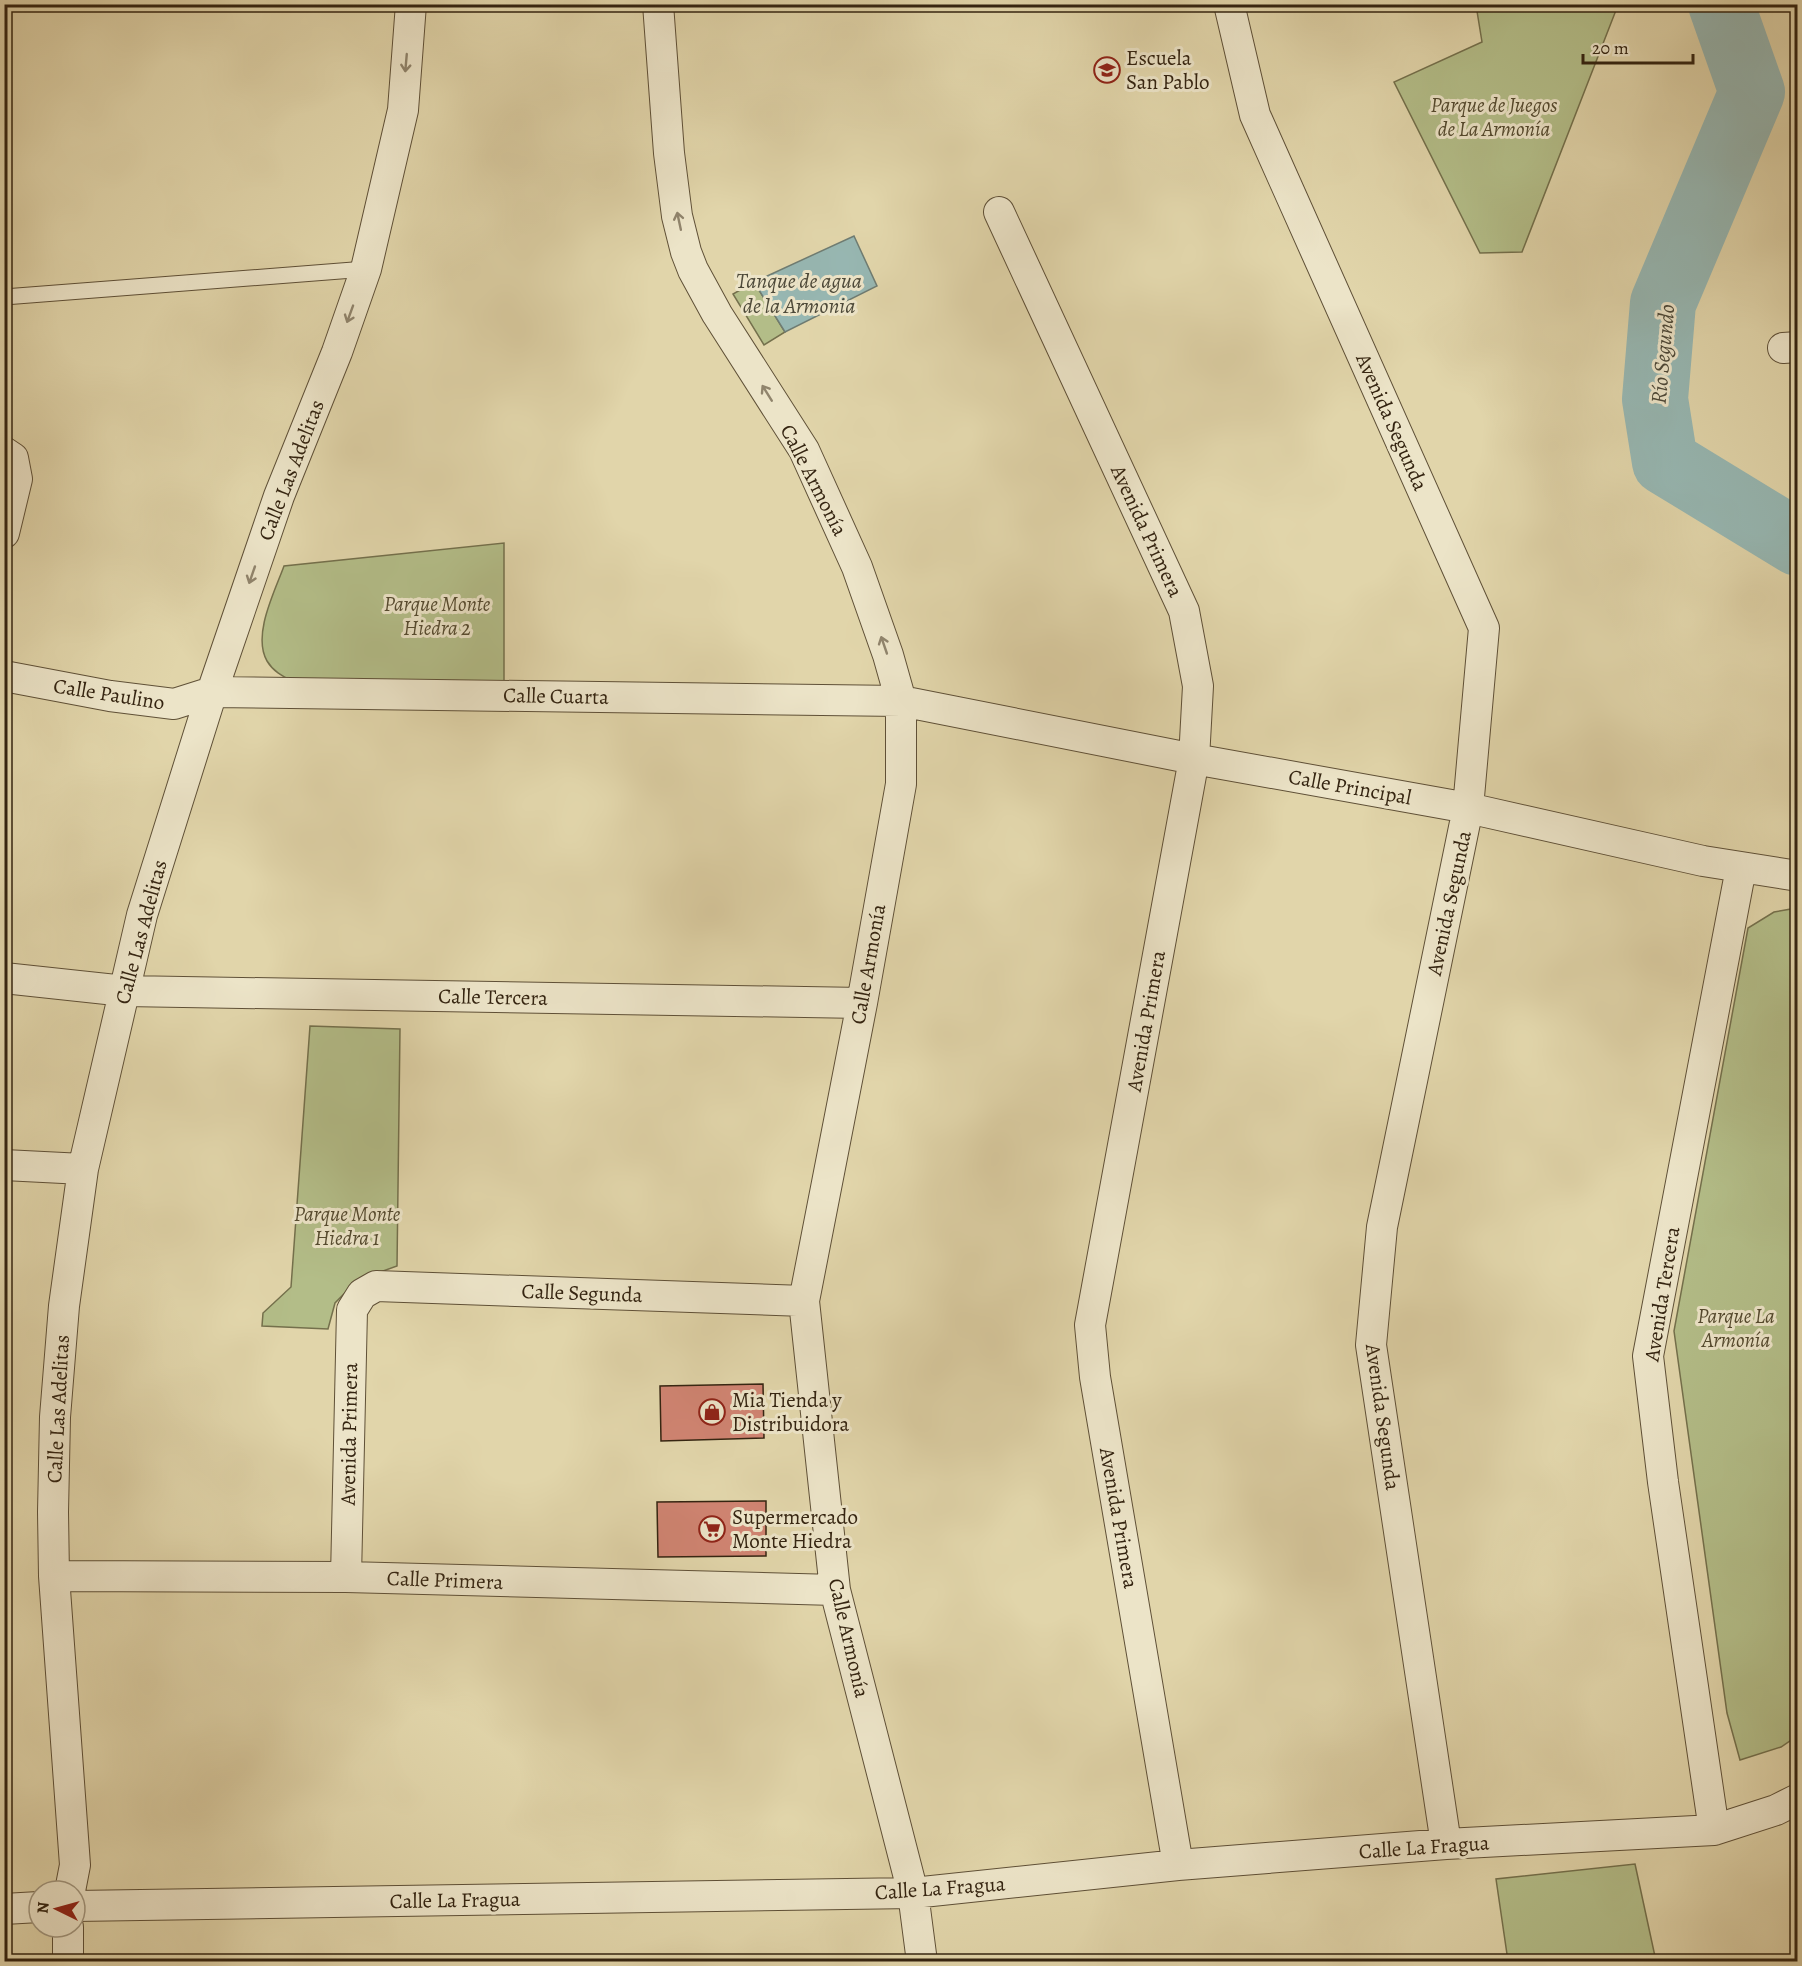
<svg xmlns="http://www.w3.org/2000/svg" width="1802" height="1966" font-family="Alegreya,serif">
<rect width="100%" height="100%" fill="#e1d5aa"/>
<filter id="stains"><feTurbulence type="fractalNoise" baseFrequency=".00333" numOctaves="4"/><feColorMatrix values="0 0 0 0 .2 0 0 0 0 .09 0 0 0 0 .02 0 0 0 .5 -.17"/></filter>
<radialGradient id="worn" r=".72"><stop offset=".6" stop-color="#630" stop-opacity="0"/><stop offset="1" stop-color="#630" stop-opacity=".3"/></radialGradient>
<path fill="#b3bd88" stroke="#74704c" stroke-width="1.5" d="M1476,5h142l-96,247 -42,1 -86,-171 88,-40z
M754,282l31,50 -21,13 -31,-51z
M504,543v141l-212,-3c-10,-5 -19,-10 -25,-20 -15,-26 8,-70 17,-95z
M1797,908v828l-16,11 -41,13 -13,-47 -53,-382 74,-403 26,-16z
M310,1026l90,3 -3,237 -39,14 -23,23 -7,26 -66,-3 1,-13 28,-26z
M1635,1864l21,97h-148l-12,-82z"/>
<path fill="#97b7b2" stroke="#6f7c72" stroke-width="1.5" d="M854,236l23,50 -92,46 -31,-50z"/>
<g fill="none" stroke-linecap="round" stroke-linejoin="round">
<path stroke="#97b7b2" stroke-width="66" d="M1721,4l31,88 -89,211 -8,96 10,63 133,81"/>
</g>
<path fill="#d08472" stroke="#342411" stroke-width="1.5" d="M763,1384l1,54 -103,3 -1,-55z
M766,1501v55l-108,1 -1,-55z"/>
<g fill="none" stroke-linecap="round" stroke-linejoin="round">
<g stroke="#5f5037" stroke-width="17">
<path id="service" d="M4,297l362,-28"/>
</g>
<g stroke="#5f5037" stroke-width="32">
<path id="minor" d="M658,4l11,149 8,63 9,36 7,18 24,44 87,136 53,117 31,88 13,46v83l-39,219 -58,298 31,289 78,303 9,69
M1229,4l26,111 229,513 -16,180 -86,419 -11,118 75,499
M999,212l185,399 14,75 -4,73 -104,566 5,52 83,488
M1783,348l15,-1
M4,452l9,6 4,21 -13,54
M4,676l106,20 64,8 38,-12 689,9 293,58 274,49 235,53 95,15
M4,978l121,13 737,12
M4,1165l79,4
M54,1576l292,1 489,13
M346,1577l6,-267 10,-16 14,-8 428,15
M1714,1830l-51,-348 -15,-126 93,-488
M70,1891l5,-26 -21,-289 -1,-64 2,-95 9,-111 19,-137 59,-254 70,-223 67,-196 58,-144 29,-83 37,-159 8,-106
M75,1906l838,-13 265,-28 268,-21 268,-14 62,-20 22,-11
M4,1909l35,-2
M68,1927v35"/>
</g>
<use href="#service" stroke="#ece4c8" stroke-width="15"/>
<use href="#minor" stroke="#ece4c8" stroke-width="30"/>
</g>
<defs><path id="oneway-shaft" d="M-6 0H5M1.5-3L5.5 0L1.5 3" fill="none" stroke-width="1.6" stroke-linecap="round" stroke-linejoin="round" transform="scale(1.5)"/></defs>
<g stroke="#90846c">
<use href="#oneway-shaft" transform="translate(406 63) rotate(95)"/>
<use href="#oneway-shaft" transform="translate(679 221) rotate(-102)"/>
<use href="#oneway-shaft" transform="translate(350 314) rotate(110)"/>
<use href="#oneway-shaft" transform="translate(767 393) rotate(-122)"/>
<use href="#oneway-shaft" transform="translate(252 575) rotate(109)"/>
<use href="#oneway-shaft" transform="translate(884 645) rotate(-109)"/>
</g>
<defs>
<g id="school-ring" transform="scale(1.35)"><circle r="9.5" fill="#ece4c8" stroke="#8f2418" stroke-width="1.5"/><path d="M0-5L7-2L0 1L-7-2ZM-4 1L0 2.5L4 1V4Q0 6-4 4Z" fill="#8f2418"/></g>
<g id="shop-ring" transform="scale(1.35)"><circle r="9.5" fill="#ece4c8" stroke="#8f2418" stroke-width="1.5"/><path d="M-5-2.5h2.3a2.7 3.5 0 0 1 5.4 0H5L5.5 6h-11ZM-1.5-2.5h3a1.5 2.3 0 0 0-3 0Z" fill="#8f2418"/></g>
<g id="supermarket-ring" transform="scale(1.35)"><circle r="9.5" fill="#ece4c8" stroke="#8f2418" stroke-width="1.5"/><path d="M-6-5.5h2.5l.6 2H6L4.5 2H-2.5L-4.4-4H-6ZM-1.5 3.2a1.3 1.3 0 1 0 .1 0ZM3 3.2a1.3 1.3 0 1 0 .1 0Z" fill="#8f2418"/></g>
</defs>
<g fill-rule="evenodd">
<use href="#school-ring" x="1107" y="70"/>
<use href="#shop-ring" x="712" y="1412"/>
<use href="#supermarket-ring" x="712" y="1529"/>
</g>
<g text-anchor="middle" stroke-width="6" stroke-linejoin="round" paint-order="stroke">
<g font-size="21" fill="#342411" stroke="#ece4c8" text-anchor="start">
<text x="1126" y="65">Escuela<tspan x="1126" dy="24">San Pablo</tspan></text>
<text x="732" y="1407">Mia Tienda y<tspan x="732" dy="24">Distribuidora</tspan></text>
<text x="732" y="1524">Supermercado<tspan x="732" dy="24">Monte Hiedra</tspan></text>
</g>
<g font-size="21" font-style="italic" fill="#544a2f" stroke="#ece4c8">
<text x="1494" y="112">Parque de Juegos<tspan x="1494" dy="24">de La Armonía</tspan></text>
<text x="437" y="611">Parque Monte<tspan x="437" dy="24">Hiedra 2</tspan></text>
<text x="347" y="1221">Parque Monte<tspan x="347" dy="24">Hiedra 1</tspan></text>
<text x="1736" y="1323">Parque La<tspan x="1736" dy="24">Armonía</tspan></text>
</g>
<g font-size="21" fill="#342411" stroke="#ece4c8">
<text transform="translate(1392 422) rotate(66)" y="7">Avenida Segunda</text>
<text transform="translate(291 470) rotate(-69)" y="7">Calle Las Adelitas</text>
<text transform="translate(814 480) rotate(63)" y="7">Calle Armonía</text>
<text transform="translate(1147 531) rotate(65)" y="7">Avenida Primera</text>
<text transform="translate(109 694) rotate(9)" y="7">Calle Paulino</text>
<text transform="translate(556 696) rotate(1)" y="7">Calle Cuarta</text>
<text transform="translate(1350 787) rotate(10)" y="7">Calle Principal</text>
<text transform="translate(1449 903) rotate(-78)" y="7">Avenida Segunda</text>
<text transform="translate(141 932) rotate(-75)" y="7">Calle Las Adelitas</text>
<text transform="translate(868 964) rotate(-80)" y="7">Calle Armonía</text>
<text transform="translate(493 997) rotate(1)" y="7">Calle Tercera</text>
<text transform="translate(1146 1021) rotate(-80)" y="7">Avenida Primera</text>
<text transform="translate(582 1293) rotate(2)" y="7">Calle Segunda</text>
<text transform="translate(1662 1294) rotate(-81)" y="7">Avenida Tercera</text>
<text transform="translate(58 1409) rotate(-87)" y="7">Calle Las Adelitas</text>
<text transform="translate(1383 1417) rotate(82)" y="7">Avenida Segunda</text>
<text transform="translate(349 1434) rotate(-89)" y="7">Avenida Primera</text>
<text transform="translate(1119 1518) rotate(80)" y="7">Avenida Primera</text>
<text transform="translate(445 1580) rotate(2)" y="7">Calle Primera</text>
<text transform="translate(849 1638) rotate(77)" y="7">Calle Armonía</text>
<text transform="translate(1424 1847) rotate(-4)" y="7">Calle La Fragua</text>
<text transform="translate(940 1888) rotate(-4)" y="7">Calle La Fragua</text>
<text transform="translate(455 1900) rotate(-1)" y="7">Calle La Fragua</text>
</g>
<g font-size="22" font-style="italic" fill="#4d4939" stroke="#ece4c8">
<text x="799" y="288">Tanque de agua<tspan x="799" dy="25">de la Armonia</tspan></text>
<text transform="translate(1662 354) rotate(-85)" y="8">Río Segundo</text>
</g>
</g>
<rect width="1802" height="1966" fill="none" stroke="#e1d5aa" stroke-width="24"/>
<rect x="6" y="6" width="1790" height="1954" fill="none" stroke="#342411" stroke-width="3"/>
<rect x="12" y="12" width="1778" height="1942" fill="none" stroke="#342411" stroke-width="1.5"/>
<g transform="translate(57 1909) rotate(275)"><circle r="28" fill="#ece4c8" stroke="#a2977f" stroke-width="1.5"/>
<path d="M0-4.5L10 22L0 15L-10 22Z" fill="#8f2418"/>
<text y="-9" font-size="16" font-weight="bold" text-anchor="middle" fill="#342411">N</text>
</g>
<path d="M1583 54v9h110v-9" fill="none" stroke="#342411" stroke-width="3"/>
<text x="1592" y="54" font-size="18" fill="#342411" stroke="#ece4c8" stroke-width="4.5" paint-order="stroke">20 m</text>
<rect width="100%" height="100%" filter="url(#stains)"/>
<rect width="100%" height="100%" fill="url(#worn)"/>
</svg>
